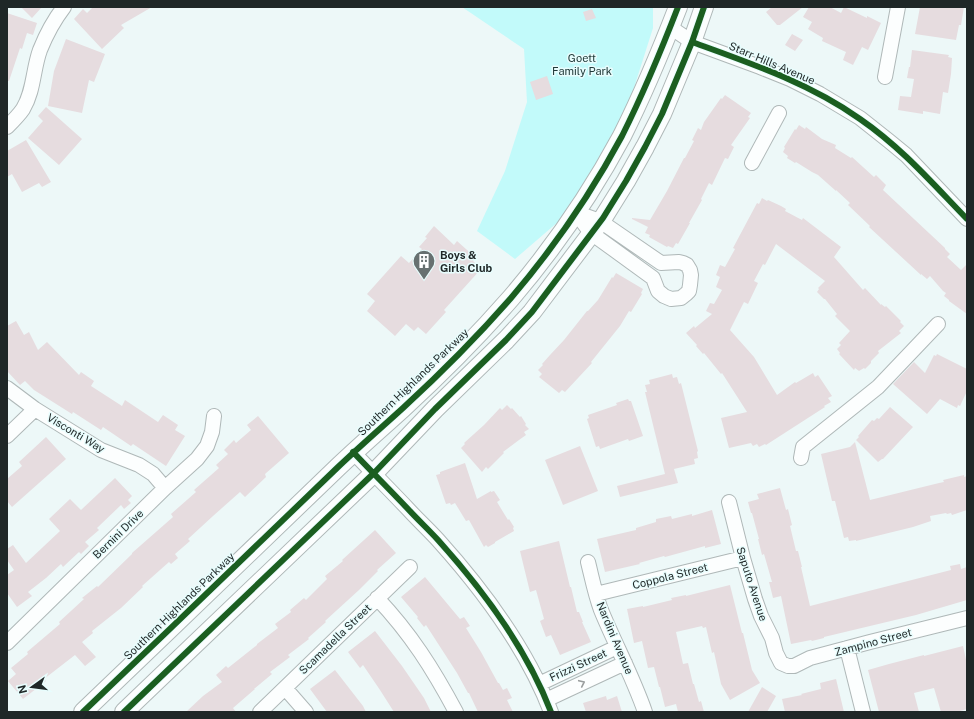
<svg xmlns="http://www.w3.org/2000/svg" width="974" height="719" font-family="'Public Sans',sans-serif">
<rect width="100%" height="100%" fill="#edf8f8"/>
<path fill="#c2fafa" d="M462,7h191v21l-34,107 -46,74 -58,50 -38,-28 28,-60 22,-69 -3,-53z"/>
<path fill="#e6dcdf" d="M21,7h21l-10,11z
M93,7h59l-31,18 3,3 -22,21 -28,-30 9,-10 4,4z
M772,7h31l-23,18h-3l-11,-13z
M809,7h21l11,6 3,-6 23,11v-2l14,7 -13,27 -6,-3 -9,18 -10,-5 3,-8 -24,-11 1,-3 -15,-9 4,-7 -9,-5z
M920,7h44l-3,18h-2l-3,15 -41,-6z
M592,9l4,9 -10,3 -3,-9z
M7,13l30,10 -4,12 -6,-2 -5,16 -2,-1 -11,33h-2z
M792,34l11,6 -8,11 -10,-6z
M66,39l39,15 -11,28 -5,-2 -7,33 -34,-7 6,-35z
M912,50l37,5 -1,2 4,1 -1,16 -3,19 -5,-1 -3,22 -17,-3v3l-25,-4 2,-14 11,1 3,-18 -7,-1 2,-11h1z
M547,76l6,18 -17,6 -6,-18z
M725,95l26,18 -3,4 2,1 -19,27 3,2 -6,12 -3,-1 -13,27 -3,-2 -8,16 1,1 -13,23h1l-12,21 -2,-1 -3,5 -5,-2 -1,1 -18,-10 1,-2 -5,-2 3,-6 -16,-8v-1l18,2 17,-29 17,-33h1l9,-17 -2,-1 6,-12 3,2 3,-8 17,-24 1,1z
M46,107l36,32 -23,26 -31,-27 15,-17 -5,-5z
M799,125l6,4 1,-2 16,12 14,6 -1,3 16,10 1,-1 22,20 2,-2 10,10 -3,5 62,58v1l5,5 -3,3 14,13 6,-6v50l-18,-13v-1l-5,-4 2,-3 -3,-2 -13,-15 -3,3 -6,-5v1l-52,-48 1,-1 -22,-21 2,-2 -14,-13v1l-18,-16 -6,-3 -16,-10 -1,1 -8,-5 1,-2 -5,-4 2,-4 -1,-1 11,-18 1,1z
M26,140l25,42 -9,5 -3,-4 -17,9 -10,-18 -5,3v-26z
M762,198l5,3 1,-1 13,6 5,3 -1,2 17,9 1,-2 38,29 -7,10 29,33 2,-2 16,17v-1l4,3 1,-1 15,15 -1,1 4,4 -5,5 2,2 -23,18 1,2 -8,8v2l-6,6 -1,-1 -5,3 -4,-3 -1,2 -15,-16 1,-1 -3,-4 4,-4 -2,-2 11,-12 -15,-15 2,-2 -12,-15h-1l-7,-7 2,-3 -1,-1 7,-7 -49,-37 -11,21 -2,-1 -9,17 4,2 -10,21 -4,-2 -14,28 24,27 23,38 18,-13 1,1 17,-10 2,4 3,-2 14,21 -4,2 3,4 -7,4 1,1 -59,38 -1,-1 -6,3 -2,-3 -4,2 -2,-3 -22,5 -8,-30 26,-6 -25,-39 -1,1 -17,-21 -1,1 -7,-8 1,-1 -11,-12 8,-7 1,2 17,-14 -6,-3 4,-8 4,1 8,-14 -6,-3 4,-10 -4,-2 4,-10 5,2 10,-18 -2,-1 24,-45 2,1z
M434,226l20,19 3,-4 19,17 -3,3 8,8 -37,41 2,2 -20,22 -8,-7 -4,4 -8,-7 -11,12 -28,-25 8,-10 -8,-7 34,-38 8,7 13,-14 -3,-2 8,-9 -2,-1z
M616,273l27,16 -2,4 1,1 -11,18 -2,-1 -9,15 -29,36 1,1 -27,29 -3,-2 -3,3 -20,-16 3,-3 -4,-4 5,-5 -1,-1 8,-9 14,-15 23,-29h1l10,-11 14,-23 1,1z
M16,321l8,14 5,-3 9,18 9,-8 32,33 2,-3 13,9 -3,5 31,20 3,-6 33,22 5,-7 15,10 -3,5 10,6 -19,30 -33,-22 -2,2 -28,-19 -2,3 -28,-18 -1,2 -38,-24 -9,-9 -5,4 -13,-14v-45z
M937,354l30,15v22l-7,15 -2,-1 -1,3 -17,-9 -13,15 -34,-30 21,-22 11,11 9,-18 2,1z
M672,374l1,4 4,-1 2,7 2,-1 17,68 -1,1 1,6 -4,1 1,5 -21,5 4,14 -58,14 -3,-11 48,-12 -20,-82h2l-2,-7 5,-1 -1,-4z
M628,399l1,2h2l12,35 -14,5 -1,-2 -28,10 -1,-3 -3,1 -9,-28 2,-1 -1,-3 29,-10 -1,-2z
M507,405l4,4 1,-1 8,9 1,-1 5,8 -1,1 4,4 -5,3 2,3 -7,5 -16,12 1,1 -16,16 -2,-2 -4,5 -21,-24 4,-4 -1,-1 20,-18 16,-17 2,2z
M890,407l23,20 -30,32h-1l-4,3 -22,-22 3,-3 -1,-1 14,-16 2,1 3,-3 2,1z
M258,416l31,37 -24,21 1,3 -21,20 -5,-5 -27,24 -25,23 2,2 -15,13 3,4 -7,6 -2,-2 -27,24 1,1 -22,21 -29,23 1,2 -11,9 14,15 -11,9 -10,-11 -31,24 2,2 -23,18 -15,-18 8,-7 -5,-6 17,-14 -1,-2 33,-28 -1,-2 25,-23 -2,-1 15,-12 1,1 34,-33v-1l41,-36 -2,-3 25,-22 -2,-2 25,-22 -3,-3 12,-11 -4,-4 10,-10 2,3 15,-13 -4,-5z
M46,437l20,22 -54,48 -5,-6v-22l15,-13 -3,-4z
M855,442l15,58 69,-17 5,-1 -1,-2 21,-5v2l3,-1v34l-15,5 -1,-2 -4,1 -1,-1 -16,3 1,5 -18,6 -57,14v-1l-7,1 -1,-4 -4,1 -9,-37h-3l-11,-47 29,-7z
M580,446l18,45 -35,14 -18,-45z
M465,463l12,36 14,-8v1l3,-1 6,9 -3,2 11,18 1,-1 5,8 -1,1 1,3 -19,11v1l-7,4 -2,-2 -2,2 -15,-27 -3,1 -11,-18 -4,2 -1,-2 -4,1 -10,-29 4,-1v-2z
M115,478l17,18 -4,4 3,3 -7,6 -3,-4 -24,23 2,2 -14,12 4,4 -8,8 -2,-2 -16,15 -2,-3 -15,14 -18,14 4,4 -15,11 -10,-14v-18l7,-5 -7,-10v-11l6,-4 13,18 34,-32 -11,-12 21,-20 11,11z
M780,488l6,22 2,-1 4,16 -2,1 6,25h2l4,16h-1l9,39 141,-36 -1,-4 10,-2 1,5 6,-2v33l-51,15 -92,22v1l-12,3 -1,-1 -20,4 -10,-48 -8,2 -4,-16h3l-8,-28 -2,1 -4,-16h1l-7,-26h-1l-3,-11 11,-3 -2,-5z
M712,510l9,34 -16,4v-2l-40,11 -1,-1 -25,7 1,1 -35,8 -8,-33 39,-9v-2l20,-6v-3l15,-3 1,3 20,-5v2z
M375,530l21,23 -19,17 1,1 -19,19 -34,31 1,1 -18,16 1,1 -21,16 2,2 -20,15 2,2 -18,15h1l-22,19 3,4h-50l17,-16 19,-14 -6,-7 10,-9 2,2 29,-23v-1l21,-16 -3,-4 16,-12 -1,-2 14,-12 2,2 21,-21 -2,-3 18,-15 -1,-1z
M559,541l11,46h1l6,25h2l4,10h-1l9,20 -31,13 -9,-20 -5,2 -6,-16 4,-2 -8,-29 -6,2 -10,-41z
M425,577l35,42 4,-2 6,9 -4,2 15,24 17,31h1l4,7 4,-2 5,10 -5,2 6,12h-35l-9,-19h-1l-11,-20 -31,-48 -2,2 -7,-9 1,-1 -17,-20z
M730,585l12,48h1l9,37 8,13 -30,17 -9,-16 -7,-32 -2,1 -6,-26 -3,1 -1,-2 -26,6 7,32 5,-1 5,21h1l5,18 2,-1 3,11h-26l-2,-8 -11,3 -5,-20h-1l-5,-20 -6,1 -6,-27 -8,2 -7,-34 16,-3v1l29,-7 -1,-2 15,-3v1z
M375,631l27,35 22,32 7,14h-37l-14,-22 -17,-25 -3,3 -12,-16z
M963,646l4,18v45l-10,3h-16l-7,-24 -20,5 5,19h-40l-11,-42 21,-6 35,-9v1z
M335,670l28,36 3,6h-39l-17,-23z
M836,679l8,33h-59l-3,-13 20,-4 -1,-1 20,-5 -1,-6z
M762,687l14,9 -9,16h-19z
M606,696l1,4 10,-4 5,16h-36l-3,-9z"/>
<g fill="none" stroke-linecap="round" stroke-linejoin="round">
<g stroke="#afb8b8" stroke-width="16">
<path id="minor" d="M670,27l22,15 68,25 30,12 30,15 40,24 29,23 17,14 61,64
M885,77l13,-70
M7,127c6,-6 12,-12 16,-18 11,-18 10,-40 17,-59 6,-15 14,-30 24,-43
M752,163l27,-50
M575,212l25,9 61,42 18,-1 4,1 4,2 3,5 1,5 -1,10 -1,6 -3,3 -5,4 -10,1 -7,-3 -6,-5 -5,-13 -62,-45z
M7,388l28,21 66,41 38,15 14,9 12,14
M7,436l28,-27
M353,452c18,19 37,38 55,57 10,11 20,20 30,31 45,50 89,109 113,172
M801,458l2,-11 75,-60 60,-63
M729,502l14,56 12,41 6,17 11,22 4,15 5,10 7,3h6l16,-8 60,-16 97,-24
M588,562c4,16 7,32 13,48 14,34 32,67 44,102
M596,594l147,-36
M377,598c34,36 56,71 79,114
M7,643l158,-155 32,-29 10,-13 5,-14 2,-16
M847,648l16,64
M539,684l78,-37
M285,688l21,24
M546,700l79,-37
M260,712l150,-145"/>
</g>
<g stroke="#afb8b8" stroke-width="20">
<path id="major" d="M83,712c85,-81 169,-162 254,-244 21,-20 44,-40 66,-60 37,-34 74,-71 108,-110 41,-48 81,-106 111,-162 21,-42 39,-85 56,-129
M124,712l250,-239 61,-64 71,-69 26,-28 71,-94 23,-37 19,-34 17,-33 30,-72 12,-35"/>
</g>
<use href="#minor" stroke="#fcfefe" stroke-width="14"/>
<use href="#major" stroke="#fcfefe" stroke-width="18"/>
<g stroke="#e8fdfd" stroke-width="8">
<path id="cycleway" d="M692,42c58,21 117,41 168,77 42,29 72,64 107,100
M353,452c18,19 37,38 55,57 10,11 20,20 30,31 45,50 89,109 113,172
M83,712c85,-81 169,-162 254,-244 21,-20 44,-40 66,-60 37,-34 74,-71 108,-110 41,-48 81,-106 111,-162 21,-42 39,-85 56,-129
M124,712l250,-239 61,-64 71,-69 26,-28 71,-94 23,-37 19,-34 17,-33 30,-72 12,-35"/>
</g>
<use href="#cycleway" stroke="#1b5e20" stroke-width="6"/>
</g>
<defs><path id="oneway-chevron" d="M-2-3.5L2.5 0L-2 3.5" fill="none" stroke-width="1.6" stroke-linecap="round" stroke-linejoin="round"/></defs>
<use stroke="#999d9d" href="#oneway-chevron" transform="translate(582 683) rotate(-25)"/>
<defs>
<g id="building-pin" transform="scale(1.15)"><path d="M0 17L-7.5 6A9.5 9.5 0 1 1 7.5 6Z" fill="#677070" stroke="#e8fdfd"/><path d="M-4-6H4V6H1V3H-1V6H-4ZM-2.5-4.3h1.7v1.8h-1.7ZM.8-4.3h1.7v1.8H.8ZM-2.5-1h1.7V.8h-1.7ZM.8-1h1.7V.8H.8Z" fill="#fff"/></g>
</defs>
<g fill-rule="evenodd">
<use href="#building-pin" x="424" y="261"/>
</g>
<g text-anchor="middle" stroke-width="3" stroke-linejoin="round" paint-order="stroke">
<g font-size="11" fill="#213a39" stroke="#e8fdfd">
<text x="582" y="62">Goett<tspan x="582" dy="13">Family Park</tspan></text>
</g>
<g font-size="11" fill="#1f2727" stroke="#e8fdfd">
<text transform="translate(772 63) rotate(23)" y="4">Starr Hills Avenue</text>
<text transform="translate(413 382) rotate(-44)" y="4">Southern Highlands Parkway</text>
<text transform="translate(76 433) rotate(31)" y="4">Visconti Way</text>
<text transform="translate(118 534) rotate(-44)" y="4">Bernini Drive</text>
<text transform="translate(670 576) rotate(-14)" y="4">Coppola Street</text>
<text transform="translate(752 584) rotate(72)" y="4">Saputo Avenue</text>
<text transform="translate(179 606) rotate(-44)" y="4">Southern Highlands Parkway</text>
<text transform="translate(615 638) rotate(67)" y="4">Nardini Avenue</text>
<text transform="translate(335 639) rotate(-44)" y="4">Scamadella Street</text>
<text transform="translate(873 642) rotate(-15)" y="4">Zampino Street</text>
<text transform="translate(578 665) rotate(-25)" y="4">Frizzi Street</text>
</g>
<g font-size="11" font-weight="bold" fill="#1f2727" stroke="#e8fdfd" text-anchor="start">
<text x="440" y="259">Boys &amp;<tspan x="440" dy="13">Girls Club</tspan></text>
</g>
</g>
<rect width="974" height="719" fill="none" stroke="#1f2727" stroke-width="16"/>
<g transform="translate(32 687) rotate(256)" stroke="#e8fdfd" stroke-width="3" paint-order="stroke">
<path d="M0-3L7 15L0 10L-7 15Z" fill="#1f2727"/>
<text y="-6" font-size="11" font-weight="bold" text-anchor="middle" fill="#1f2727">N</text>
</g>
</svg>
